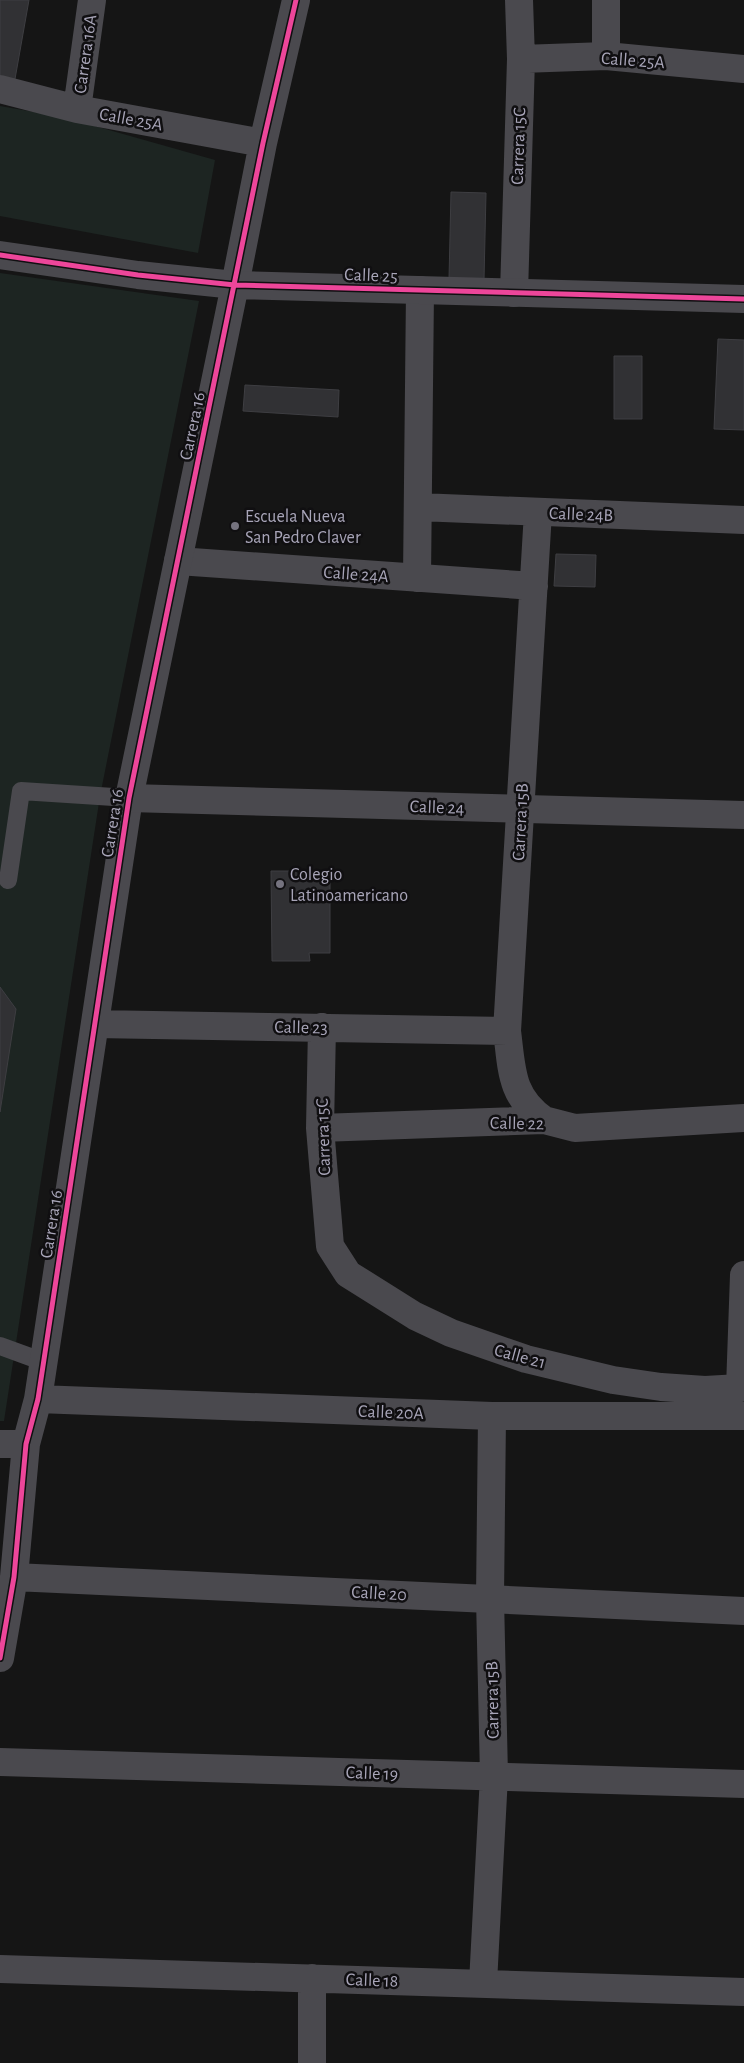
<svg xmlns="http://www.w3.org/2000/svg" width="744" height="2063" font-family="'Alegreya Sans',sans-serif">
<rect width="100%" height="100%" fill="#151515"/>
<path fill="#1d2522" d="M0,106l63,11 152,43 -17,93 -198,-37z
M0,273l199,28 -99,495 -96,625h-4z"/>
<path fill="#313134" stroke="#3e3e42" d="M0,0h29l-14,79 -15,-2z
M451,192l35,1 -2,87 -35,-1z
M718,339l26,1v90l-30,-1z
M614,356h28v63h-28z
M245,385l94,5 -1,27 -95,-6z
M556,554l40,1 -1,32 -41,-1z
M271,871h59v82h-21l1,8h-38z
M0,987l16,22 -16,103z"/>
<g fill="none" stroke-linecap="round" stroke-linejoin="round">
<path stroke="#4a494e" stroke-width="18" d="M8,880l13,-89 108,7
M0,1346l44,16"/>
<path stroke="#4a494e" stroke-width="28" d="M606,56v-56
M521,59l85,-3 138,13
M0,89l77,20 186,34
M77,109l15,-109
M235,285l28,-142 33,-143
M514,293l7,-234 -2,-59
M419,507l325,13
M538,512l-31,519c5,38 3,65 37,89
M178,561l356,25
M417,578l3,-288
M95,1024l412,7
M322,1027l-2,101 10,118 18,28 67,42 36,17 75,26 87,21 48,7 44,3 35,-2
M320,1128l224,-8 31,8 169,-10
M740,1388l4,-113
M38,1399l454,17h252
M0,1444h26
M14,1577l730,34
M0,1658l14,-81 12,-133 12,-45 91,-601
M0,1762l744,22
M0,1969l744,23
M312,1978v85
M483,1983l11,-207 -4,-178 2,-182"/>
<path stroke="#4a494e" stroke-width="28" d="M0,255l138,20 97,10 509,14
M235,285l-106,513 615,17"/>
<g stroke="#100f11" stroke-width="8">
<path id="cycleway" d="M0,255l138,20 97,10 509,14
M0,1658l14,-81 12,-133 12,-45 91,-601 134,-655 33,-143"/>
</g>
<use href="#cycleway" stroke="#ed469a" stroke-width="5"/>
</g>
<g fill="#75737f" stroke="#100f11" stroke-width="2">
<circle cx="235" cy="526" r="5"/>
<circle cx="280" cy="884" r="5"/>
</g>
<g text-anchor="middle" stroke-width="5" stroke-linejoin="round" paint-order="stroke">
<g font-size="18" fill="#a8a5b8" stroke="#100f11">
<text transform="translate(85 54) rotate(-82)" y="6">Carrera 16A</text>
<text transform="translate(633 60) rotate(4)" y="6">Calle 25A</text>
<text transform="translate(131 119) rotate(10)" y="6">Calle 25A</text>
<text transform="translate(518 146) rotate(-88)" y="6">Carrera 15C</text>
<text transform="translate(371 275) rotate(2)" y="6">Calle 25</text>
<text transform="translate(192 426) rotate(-78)" y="6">Carrera 16</text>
<text transform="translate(581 514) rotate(2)" y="6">Calle 24B</text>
<text transform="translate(356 574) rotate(4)" y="6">Calle 24A</text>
<text transform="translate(437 807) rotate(2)" y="6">Calle 24</text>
<text transform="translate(520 822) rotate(-87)" y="6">Carrera 15B</text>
<text transform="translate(112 823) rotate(-81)" y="6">Carrera 16</text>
<text transform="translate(301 1027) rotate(1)" y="6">Calle 23</text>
<text transform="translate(517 1123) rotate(1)" y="6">Calle 22</text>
<text transform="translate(323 1137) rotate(-92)" y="6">Carrera 15C</text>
<text transform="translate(51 1224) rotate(-81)" y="6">Carrera 16</text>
<text transform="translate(520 1356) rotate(15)" y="6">Calle 21</text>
<text transform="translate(391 1412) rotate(2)" y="6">Calle 20A</text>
<text transform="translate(379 1593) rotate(3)" y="6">Calle 20</text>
<text transform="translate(492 1700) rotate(-91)" y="6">Carrera 15B</text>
<text transform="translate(372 1773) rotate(2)" y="6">Calle 19</text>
<text transform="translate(372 1980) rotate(2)" y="6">Calle 18</text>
</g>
<g font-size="18" fill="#a8a5b8" stroke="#100f11" text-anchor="start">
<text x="245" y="522">Escuela Nueva<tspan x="245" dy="21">San Pedro Claver</tspan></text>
<text x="290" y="880">Colegio<tspan x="290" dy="21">Latinoamericano</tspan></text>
</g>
</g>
</svg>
